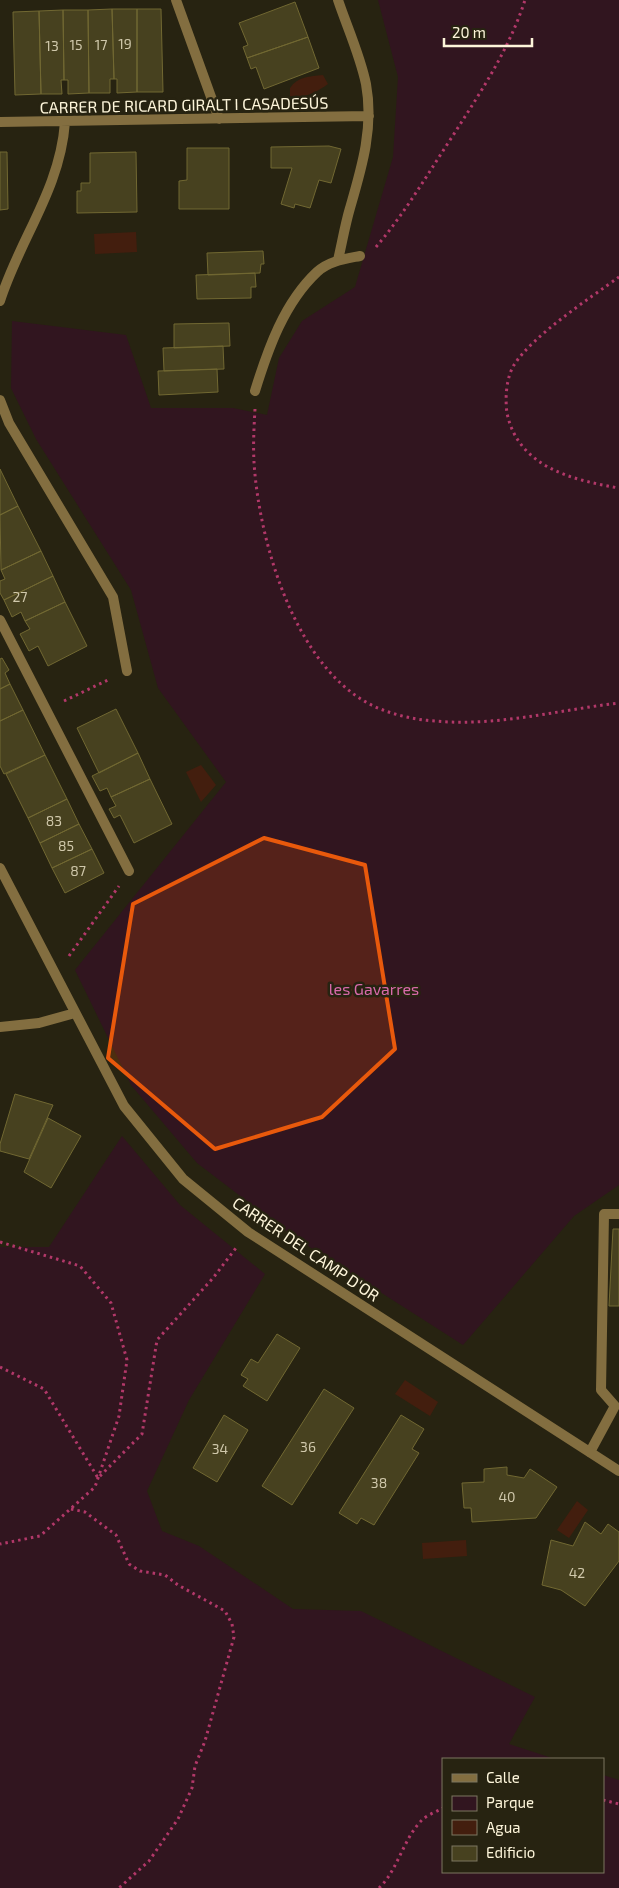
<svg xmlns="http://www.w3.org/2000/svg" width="619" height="1888" font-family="'Exo 2',sans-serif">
<rect width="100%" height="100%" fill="#272311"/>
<path fill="#31151f" d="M378,0h241v1185l-45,31 -111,129 -169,-108 -97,-74 -66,-78 -56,-115 151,-188 -68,-94 -27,-98 -95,-151 -25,-51 1,-67 114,14 25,73h82l34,7 12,-57 23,-37 53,-34 38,-130 5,-80z
M122,1136l58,69 85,69 -76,126 -42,91 15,40 37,15 94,63 68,2 174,86 -26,47 46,15h-112v113h160v-97l16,5v108h-619v-641h49z"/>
<path fill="#431e0e" d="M323,75l5,9c-11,8 -24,15 -38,12v-8c7,-11 20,-12 33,-13z
M136,232l1,20 -42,2 -1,-20z
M201,765l15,20 -15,17 -15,-30z
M405,1380l33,22 -8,14 -35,-22z
M577,1501l11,9 -19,28 -12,-8z
M466,1540l1,16 -44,3 -1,-16z"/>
<path fill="#47411f" stroke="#716832" d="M295,2l13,35 -61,21 -4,-11 5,-2 -9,-22z
M112,9l2,70h-4v14h-21l-1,-83z
M112,9h25v83l-20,1v-14h-3z
M137,9h24l2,83h-26z
M63,10l1,70h-3l1,14h-21l-2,-83z
M63,10h25l1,83 -21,1v-14h-4z
M39,11l2,83 -26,1 -2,-83z
M308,37l11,31 -55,21 -8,-22 -5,2 -4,-11z
M329,146l12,3 -10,34 -12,-3 -9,28 -15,-4 -1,4 -13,-4 11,-36h-21v-21z
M187,148h42v61h-50v-28l8,-1z
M0,152h7l1,57 -8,1z
M136,152l1,60 -60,1v-22h4v-8h9v-30z
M263,251l1,13h-3l-1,9 -52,2 -1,-22z
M255,273l1,14h-5v11l-54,1 -1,-24z
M229,323l1,23 -56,2v-24z
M223,346l1,23 -60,2 -1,-23z
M217,369l1,23 -59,3 -1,-24z
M0,469l18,37 -18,9z
M18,506l23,45 -40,19 -1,-55z
M41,551l12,25 -49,24 -4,-7v-12l5,-2 -4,-9z
M53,576l12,26 -40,19 -4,-9 -9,5 -8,-17z
M65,602l22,44 -39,20 -10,-20 -9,5 -9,-17 10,-5 -5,-8z
M2,658l7,12 -4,3 5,11 -10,5v-30z
M10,684l13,26 -23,11v-32z
M116,709l22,44 -39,20 -22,-45z
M23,710l22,45 -41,19 -4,-8v-45z
M138,753l12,26 -39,18 -4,-9 -7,3 -8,-15z
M45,755l22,44 -39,19 -22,-44z
M150,779l22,45 -38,19 -14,-28 -6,3 -5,-9 7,-3 -5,-9z
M67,799l12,25 -39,19 -12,-25z
M79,824l13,25 -40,19 -12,-25z
M92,849l12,24 -39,20 -13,-25z
M15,1094l38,11 -24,54 -29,-8v-7z
M48,1118l33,18 -30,52 -27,-16z
M613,1229h6v77h-10z
M277,1334l23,14 -33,53 -24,-15 5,-7 -7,-4 10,-16 7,4z
M324,1389l30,19 -62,97 -30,-19z
M224,1415l24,15 -31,52 -24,-14z
M401,1415l23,14 -12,20 7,4 -45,72 -13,-7 -4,6 -18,-11z
M507,1467v8l17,3 6,-9 27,18 -21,31 -64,4 -1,-14h-7l-2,-25 22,-1v-13z
M585,1522l16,12 7,-10 11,8v29l-34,45 -24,-16 -19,-5 9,-45 22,6z"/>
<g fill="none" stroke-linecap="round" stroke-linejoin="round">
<path stroke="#b23869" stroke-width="3" stroke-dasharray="2.5 4" stroke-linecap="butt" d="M376,247c29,-34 51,-72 76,-110 28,-44 57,-87 73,-137
M619,277c-29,21 -87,59 -105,88 -8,13 -9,34 -7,48 11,54 65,67 112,75
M255,409c-1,18 -2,36 -1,53 5,82 44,217 129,248 16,6 34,10 52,11 61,6 123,-11 184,-18
M64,701l46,-22
M69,956l50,-70
M0,1242l80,24 31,37 16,57 -8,56 -24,71 -55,49 -40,8
M0,1367l44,22 54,89 44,-44 15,-94 56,-62 23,-30
M71,1509l14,3 31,23 13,29 11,7 25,4 13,10 47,26 7,13 2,13 -29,104 -10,25 -3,22 -14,31 -29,42 -30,27
M603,1800l16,4
M379,1888c19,-18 24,-49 43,-68 5,-5 14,-8 21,-12"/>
<path stroke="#836e40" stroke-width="10" d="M590,1452l25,-46 -14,-16 3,-176h15"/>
<path stroke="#836e40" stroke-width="10" d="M176,0l43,119
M338,0c9,27 22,55 28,84 8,43 -4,83 -16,124 -5,17 -8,35 -12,52
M0,122l369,-6
M0,301c20,-63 60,-111 65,-179
M255,391c13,-42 29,-88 62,-119 12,-11 28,-13 43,-16
M0,400l9,23 104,174 14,74
M0,620l129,251
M0,868l124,238 59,73 65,53 371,239
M0,1027l39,-4 36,-10"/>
</g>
<path fill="#e8590c" fill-opacity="0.2" stroke="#e8590c" stroke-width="4" stroke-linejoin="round" d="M264,838l101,27 30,184 -73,68 -107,32 -107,-91 25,-154z"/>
<g text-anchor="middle" stroke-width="5" stroke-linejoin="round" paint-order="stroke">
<g font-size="14" fill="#d0c8ab">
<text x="125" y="49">19</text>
<text x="76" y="50">15</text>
<text x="101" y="50">17</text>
<text x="52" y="51">13</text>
<text x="20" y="602">27</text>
<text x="54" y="826">83</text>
<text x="66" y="851">85</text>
<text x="78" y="876">87</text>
<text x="308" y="1452">36</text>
<text x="220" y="1454">34</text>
<text x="379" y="1488">38</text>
<text x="507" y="1502">40</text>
<text x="577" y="1578">42</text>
</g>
<g font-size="16" fill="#fdf5da" stroke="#272311">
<text transform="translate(184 105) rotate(-1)" y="6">CARRER DE RICARD GIRALT I CASADESÚS</text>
<text transform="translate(306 1249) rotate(34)" y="6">CARRER DEL CAMP D'OR</text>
</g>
<g font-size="16" fill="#d96aab" stroke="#272311">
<text x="374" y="995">les Gavarres</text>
</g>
</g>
<rect x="442" y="1758" width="162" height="115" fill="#272311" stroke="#7d7761"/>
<rect x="452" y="1774" width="25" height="8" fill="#836e40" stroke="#7d7761"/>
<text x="486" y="1783" font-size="15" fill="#fdf5da">Calle</text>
<rect x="452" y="1796" width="25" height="15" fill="#31151f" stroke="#7d7761"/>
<text x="486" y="1808" font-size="15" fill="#fdf5da">Parque</text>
<rect x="452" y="1820" width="25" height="15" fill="#431e0e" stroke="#7d7761"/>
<text x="486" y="1833" font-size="15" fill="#fdf5da">Agua</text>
<rect x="452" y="1846" width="25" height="15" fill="#47411f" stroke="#7d7761"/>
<text x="486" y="1858" font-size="15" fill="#fdf5da">Edificio</text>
<path d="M444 38v8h88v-8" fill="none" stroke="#fdf5da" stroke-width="2.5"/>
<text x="452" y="38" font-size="15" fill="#fdf5da" stroke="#272311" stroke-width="4" paint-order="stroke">20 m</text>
</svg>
